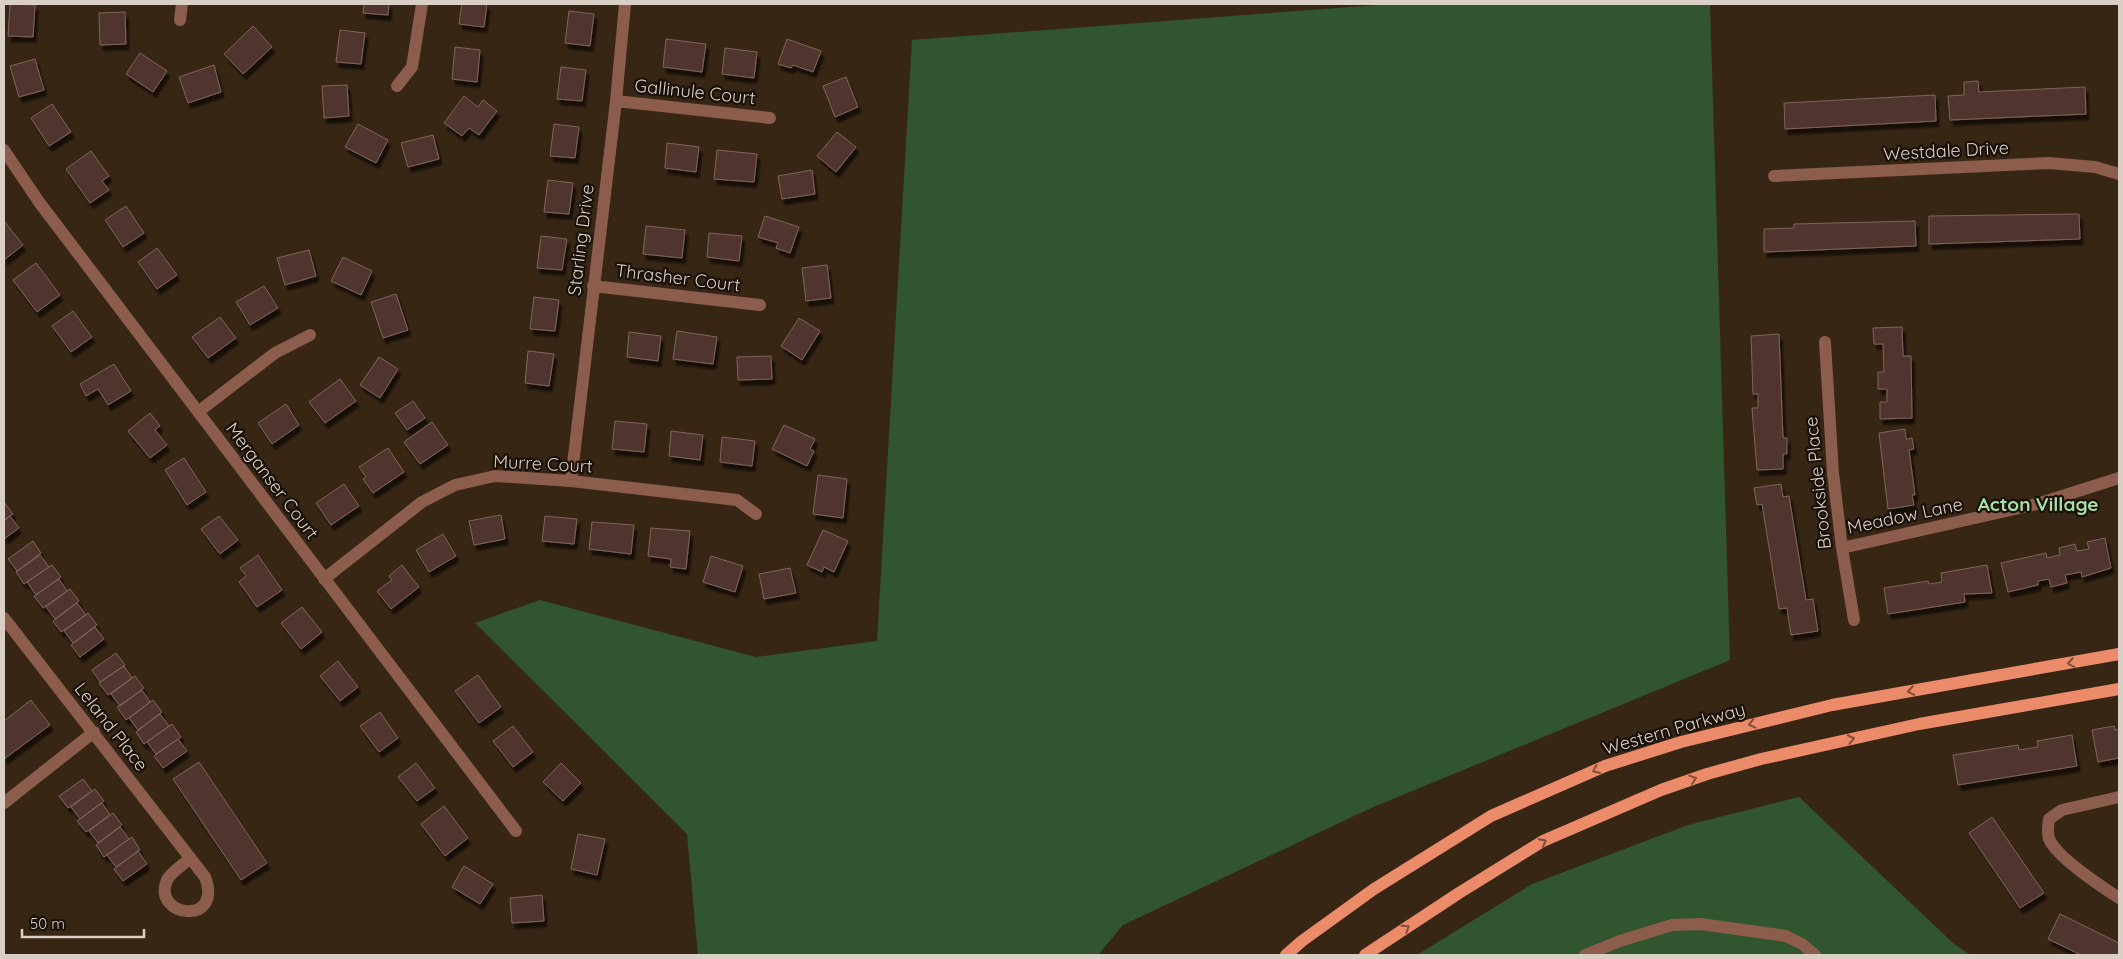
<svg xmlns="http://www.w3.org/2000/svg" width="2123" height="959" font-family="Quicksand,sans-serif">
<defs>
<filter id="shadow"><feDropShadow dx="3" dy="5.5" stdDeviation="1" flood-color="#0009"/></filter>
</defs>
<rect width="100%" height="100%" fill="#372614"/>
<path fill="#31552f" d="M1391,4h319l20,656 -359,148 -248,117 -25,30h-400l-11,-121 -212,-211 65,-23 216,57 121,-16 35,-601z
M1799,797l154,146 17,12h-553l115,-71 156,-59z"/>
<path fill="#4f352e" stroke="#80645b" filter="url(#shadow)" d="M10,4l25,1 -2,32 -25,-1z
M364,4h25l-1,11 -25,-2z
M462,4h25l-3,23 -25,-3z
M569,11l25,3 -4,32 -25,-3z
M125,12l1,32 -26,1 -1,-32z
M253,26l19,21 -29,27 -19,-20z
M340,30l25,3 -4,31 -25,-2z
M666,39l40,5 -4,28 -39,-5z
M787,39l34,12 -8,21 -20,-7 -2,3 -13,-4z
M455,47l25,3 -3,32 -25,-3z
M725,48l32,4 -3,26 -32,-4z
M140,53l27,18 -14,21 -27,-18z
M35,59l9,31 -25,7 -9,-31z
M214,65l7,27 -33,11 -9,-26z
M561,67l25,3 -4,31 -25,-2z
M846,77l12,30 -23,10 -12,-31z
M1978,81l1,11 106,-5 1,27 -136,6 -2,-24 16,-1v-13z
M347,85l2,31 -25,2 -2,-32z
M1935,95l1,26 -151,8 -1,-26z
M464,96l14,11 5,-7 14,11 -18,24 -10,-7 -7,8 -18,-13z
M52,104l19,28 -22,14 -18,-28z
M358,124l30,16 -12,23 -31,-16z
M554,124l25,3 -4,31 -25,-2z
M837,132l19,15 -20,25 -19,-16z
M433,135l6,24 -31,8 -7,-24z
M667,143l32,4 -3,25 -31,-4z
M717,150l40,4 -3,28 -40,-3z
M91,151l18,25 -7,5 7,9 -19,13 -24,-34z
M812,170l3,24 -33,5 -4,-23z
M548,180l25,3 -4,31 -25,-2z
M126,206l18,27 -21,14 -18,-27z
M2079,214l1,25 -151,5v-28z
M765,216l34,11 -9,26 -14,-5 2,-5 -20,-6z
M4,221l19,24 -19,15z
M1915,221l1,25 -152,6v-23l30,-1v-4z
M646,226l39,4 -3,28 -39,-4z
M709,233l33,3 -3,25 -32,-4z
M541,236l26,3 -5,31 -25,-2z
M157,248l20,27 -20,14 -19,-27z
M309,250l7,26 -31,9 -8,-27z
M343,257l29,14 -11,24 -30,-14z
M36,263l24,32 -23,17 -24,-32z
M827,265l4,33 -25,3 -4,-33z
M264,286l14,22 -28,17 -14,-23z
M396,294l12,36 -25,8 -12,-36z
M534,297l25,3 -4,31 -25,-2z
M73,311l19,26 -21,15 -19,-26z
M220,317l16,21 -28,20 -16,-21z
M799,318l21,13 -18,29 -21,-14z
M1902,327l1,29h8l1,62 -32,1v-17h7v-13h-9v-17h6l-1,-28h-9l-1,-16z
M677,331l40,6 -4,27 -40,-5z
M629,332l32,4 -3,25 -31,-4z
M1779,334l4,104h4v16h-4v15l-26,1 -5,-62h6v-14h-5l-2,-58z
M528,351l26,3 -5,32 -24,-3z
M771,356l1,23 -34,1 -1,-23z
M379,357l19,12 -18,29 -20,-13z
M114,364l17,27 -23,14 -10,-16 -12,7 -6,-12z
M340,379l16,22 -31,22 -16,-21z
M413,401l12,17 -18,12 -12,-17z
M286,404l13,21 -27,19 -14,-21z
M150,413l10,13 -5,4 12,15 -17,13 -22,-27z
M615,421l32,3 -3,28 -32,-3z
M432,422l16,23 -28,19 -16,-22z
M784,425l31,14 -5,10 4,2 -7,15 -35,-17z
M1905,429l1,10 6,-1 2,11 -5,1 6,45h-3l2,10 -26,4 -9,-76z
M671,431l32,4 -3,25 -31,-4z
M722,437l33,4 -3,25 -32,-4z
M388,448l16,24 -31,21 -10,-14 3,-2 -7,-10z
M184,458l22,34 -19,13 -22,-35z
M818,475l29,4 -4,39 -30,-4z
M344,484l15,22 -28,19 -15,-22z
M1781,484l2,13 6,-1 17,104 7,-1 5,32 -27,4 -4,-27 -8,1 -17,-105 -5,1 -3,-17z
M4,502l9,12 -9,6z
M501,515l4,24 -31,6 -5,-24z
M10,516l9,12 -15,11v-18z
M219,516l19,24 -18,14 -19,-25z
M545,516l32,3 -3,25 -32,-3z
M592,522l42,3 -3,29 -42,-5z
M651,528l39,3 -4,38 -16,-2 1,-8 -23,-3z
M823,530l25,11 -14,31 -10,-5 -2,5 -15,-7z
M443,534l13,22 -27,16 -13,-22z
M2105,538l6,30 -29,9 -1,-5 -16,3 2,8 -16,4 -2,-8 -11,2v4l-30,7 -7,-29 45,-10 1,5 13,-3 -1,-7 16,-4 2,7 12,-2 -2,-7z
M33,541l8,12 -24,18 -9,-12z
M40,555l9,12 -25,17 -8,-12z
M258,555l24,35 -25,17 -18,-25 7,-6 -6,-8z
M711,556l32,10 -8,26 -32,-10z
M52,565l9,12 -25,18 -9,-13z
M402,565l17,22 -28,22 -14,-18 15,-11 -3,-4z
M1987,565l5,28 -28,1 1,8 -77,12 -4,-26 44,-7 1,3 13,-2 -1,-9z
M790,568l6,25 -32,6 -5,-25z
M59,579l8,12 -24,17 -9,-12z
M70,589l9,12 -24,18 -9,-12z
M77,603l9,12 -25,17 -8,-11z
M302,607l20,25 -21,17 -20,-26z
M88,613l9,12 -24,18 -9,-12z
M95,627l9,12 -24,18 -9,-12z
M116,653l9,12 -25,17 -8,-12z
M338,661l20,26 -18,14 -20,-25z
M124,666l8,12 -24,17 -9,-12z
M478,675l23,32 -22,16 -24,-32z
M135,676l9,12 -24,18 -9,-12z
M142,690l8,12 -24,18 -9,-13z
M31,700l19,25 -46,34v-38z
M153,700l9,12 -24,18 -9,-12z
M380,712l18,26 -19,14 -19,-26z
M160,714l9,12 -25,18 -8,-12z
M172,724l9,13 -25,17 -9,-12z
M513,726l20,26 -20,15 -20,-26z
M2114,726l1,4 4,-1v29l-21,4 -6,-32z
M2072,735l5,31 -119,19 -5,-30 65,-10 1,5 19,-3 -1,-6z
M178,739l9,12 -24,17 -9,-12z
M199,762l68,101 -26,17 -68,-101z
M416,763l19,25 -18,13 -19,-24z
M561,763l20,20 -18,18 -20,-19z
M83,779l9,12 -24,17 -9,-12z
M95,789l9,12 -24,18 -9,-12z
M102,803l8,12 -24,17 -9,-11z
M444,806l24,32 -23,18 -24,-32z
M113,813l9,12 -24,18 -9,-12z
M1992,817l52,76 -24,15 -51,-75z
M120,827l9,12 -25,18 -8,-12z
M578,834l27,5 -8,36 -26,-6z
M132,837l8,13 -24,17 -9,-12z
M138,851l9,13 -24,17 -9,-12z
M464,866l29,18 -13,20 -28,-17z
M542,895l2,26 -32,2 -2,-25z
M2060,914l59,29v12h-38l-33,-16z"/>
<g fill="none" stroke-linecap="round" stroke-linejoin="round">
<path stroke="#8c5c4c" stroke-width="12" d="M180,20l2,-16
M397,86l15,-19 10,-63
M616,101l154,17
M4,150l35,52 477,629
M1774,176l275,-13 46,4 24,7
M593,286l167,19
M1825,342l8,131 9,75 12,72
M198,412l77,-59 35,-18
M571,481l45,-380 9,-97
M1842,548l195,-44 82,-26
M324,579l98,-77 33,-17 40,-9 76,5 166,19 19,14
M4,618l201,259c19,50 -54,40 -38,3 4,-8 16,-15 22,-21
M2119,797l-57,13 -13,9c-1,7 -2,13 0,20 8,18 53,48 70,59
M4,803l90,-71
M1585,955l35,-14 52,-16 29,-1 85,12 16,8 13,11"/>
<path stroke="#ec8b6a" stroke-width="12" d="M1286,955l16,-14 72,-52 117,-73 114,-50 76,-24 151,-37 287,-51
M1365,955l94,-62 84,-52 118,-51 46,-16 54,-15 158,-35 200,-35"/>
</g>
<defs><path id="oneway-chevron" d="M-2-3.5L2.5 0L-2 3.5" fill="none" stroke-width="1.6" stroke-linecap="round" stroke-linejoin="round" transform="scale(1.25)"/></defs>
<g stroke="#824e3a">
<use href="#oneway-chevron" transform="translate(2071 663) rotate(170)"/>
<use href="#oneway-chevron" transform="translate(1911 691) rotate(170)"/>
<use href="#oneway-chevron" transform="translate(1752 724) rotate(166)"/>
<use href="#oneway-chevron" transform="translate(1851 739) rotate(-12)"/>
<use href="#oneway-chevron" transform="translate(1596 770) rotate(156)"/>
<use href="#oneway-chevron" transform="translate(1693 779) rotate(-19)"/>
<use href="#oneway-chevron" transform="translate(1543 842) rotate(-27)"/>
<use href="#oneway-chevron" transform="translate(1406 928) rotate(-34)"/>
</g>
<g text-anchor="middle" stroke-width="4.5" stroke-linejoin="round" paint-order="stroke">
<g font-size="18" fill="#dacfc4" stroke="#191109">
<text transform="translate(695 92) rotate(6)" y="6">Gallinule Court</text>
<text transform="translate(1946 151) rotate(-3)" y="6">Westdale Drive</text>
<text transform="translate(581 240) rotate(-83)" y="6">Starling Drive</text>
<text transform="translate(678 278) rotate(7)" y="6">Thrasher Court</text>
<text transform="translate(543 464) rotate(3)" y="6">Murre Court</text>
<text transform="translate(272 481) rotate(53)" y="6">Merganser Court</text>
<text transform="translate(1818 483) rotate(-96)" y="6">Brookside Place</text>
<text transform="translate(1905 516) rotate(-12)" y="6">Meadow Lane</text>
<text transform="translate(111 727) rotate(52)" y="6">Leland Place</text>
<text transform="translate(1674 729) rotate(-16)" y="6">Western Parkway</text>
</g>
<g font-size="19" font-weight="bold" fill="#a8dfa2" stroke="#191109">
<text x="2038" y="511">Acton Village</text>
</g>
</g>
<rect width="2123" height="959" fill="none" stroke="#dacfc4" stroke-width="10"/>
<path d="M22 929v8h122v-8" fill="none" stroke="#dacfc4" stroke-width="2.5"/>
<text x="30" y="929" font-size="15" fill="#dacfc4" stroke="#191109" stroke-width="4" paint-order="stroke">50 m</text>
</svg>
